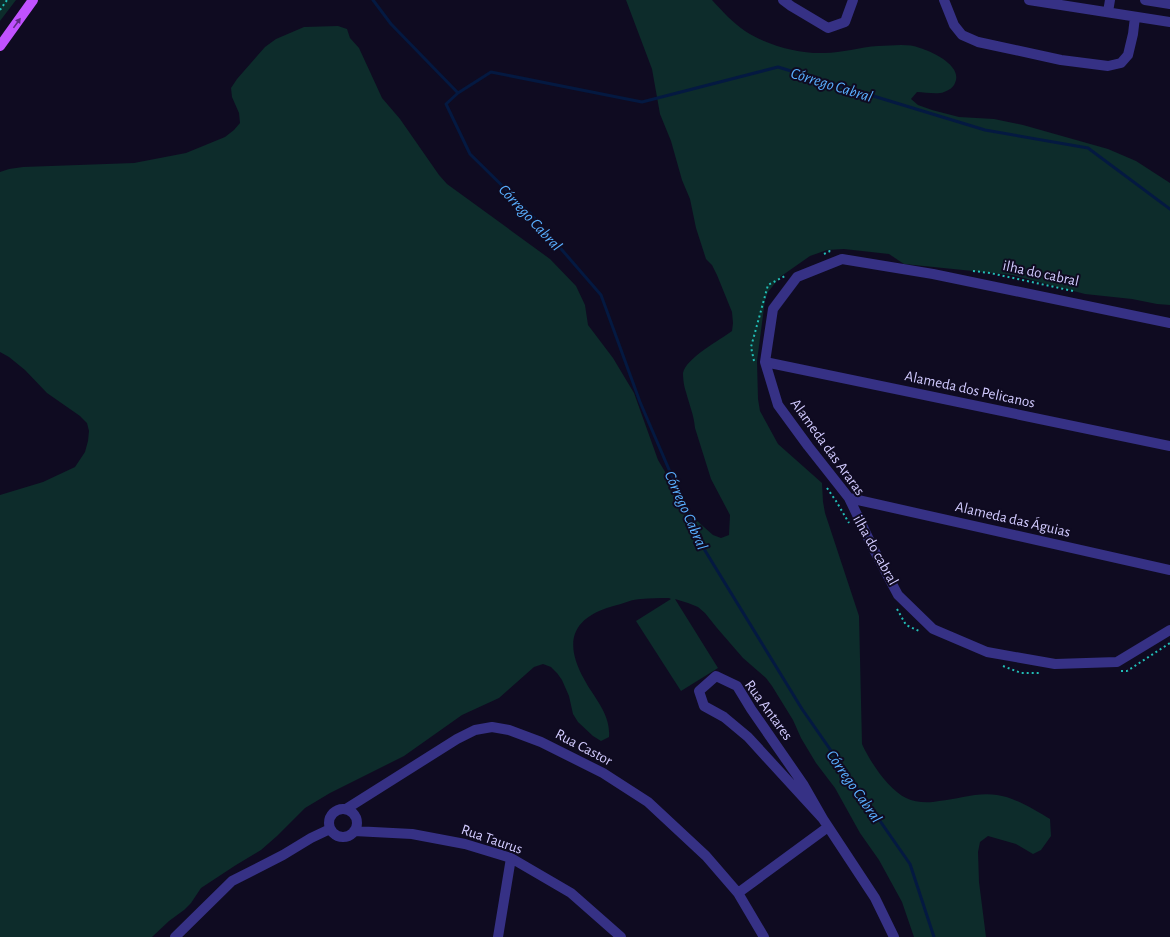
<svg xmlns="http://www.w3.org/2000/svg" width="1170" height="937" font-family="'Alegreya Sans',sans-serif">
<rect width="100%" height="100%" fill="#0f0b21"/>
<path fill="#0d2c2b" d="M0,0h16l-16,21z
M626,0h86c10,11 21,23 33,31 21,14 55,23 79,22 18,0 36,-6 54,-7 14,0 29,-3 42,2 13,4 43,18 35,35 -2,5 -6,7 -11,9 -7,3 -19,0 -27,0l-6,7 7,6 14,5 27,7 35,2 29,6 85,24 28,12 34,22v122l-13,-1 -25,-5 -47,-5 -73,-19 -108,-11 -15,-10 -45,-5 -17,1 -17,6 -30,21 -12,15 -3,8 -8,61 1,38 2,12 18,33 44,39 1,19 2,11 34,103 3,128c8,18 27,46 44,54 10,5 23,5 33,3 20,-2 38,-9 58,-6 17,2 38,15 53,24l1,17 -10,14 -8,4 -17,-10 -28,-8 -8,6 -2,10 1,30 7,55h-72l-12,-35 -23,-42 -19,-27 -25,-45 -19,-25 -15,-25 -8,-18 -21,-34 -6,-8 -23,-20 -26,-30 -12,-15 -7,-6 -10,-4 -13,-4 43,69 -37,23 -45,-70 35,-22 -2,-1c-10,0 -19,0 -28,1 -8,0 -16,4 -24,6 -43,11 -55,34 -33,74 10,19 27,35 25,58l-8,4 -8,-5 -15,-14 -5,-8 -4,-18 -7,-16 -5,-7 -6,-6 -8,-3 -9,3 -35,31 -37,17 -58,41 -74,37 -25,15 -28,28 -16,14 -25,15 -35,23 -10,15 -7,7 -15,11 -17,16h-152v-442l43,-13 32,-15 10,-15 3,-11 1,-10 -2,-8 -7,-7 -33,-23 -22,-23 -16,-13 -9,-5v-180l9,-3 14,-2 111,-4 52,-10 39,-16 9,-7 6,-7 -1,-10 -7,-16 -1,-9 6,-9 28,-32 11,-8 28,-12 34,-1 9,3 3,9 9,10 23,50 18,21 39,56 8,9 103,75 26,27 9,19 3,20 25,33 21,35 24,67 27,45 11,15 17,15 8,3 8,-3 1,-20 -19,-36 -16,-51c-1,-13 -6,-24 -9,-36 -2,-5 -3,-13 -3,-19 3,-15 37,-33 49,-42l1,-8 -1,-11 -15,-37 -5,-10 -6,-6 -10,-31 -6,-29 -8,-19 -11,-39 -11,-27 -8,-45z"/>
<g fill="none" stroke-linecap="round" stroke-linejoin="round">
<path stroke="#041941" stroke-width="3" d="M373,0l18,24 67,69 -12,11 24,50 60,59 71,82 39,107 61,142 101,165 108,155 24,73
M458,93l33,-21 151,30 136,-35 207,63 103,18 82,61"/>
<path stroke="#22bdb6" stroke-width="2" stroke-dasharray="2 3" stroke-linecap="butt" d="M0,10l7,-10
M824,254l6,-3h2
M973,271l17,2 83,18
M754,361l-3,-14 17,-62 17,-9
M827,488l9,13 13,22
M897,609l9,16 13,6
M1003,666l18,7h20
M1121,671h6l43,-28"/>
<path stroke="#363185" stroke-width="10" d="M783,0l8,6 37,22 17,-6 8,-22
M944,0l10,25 8,10 16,7 83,18 47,6 13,-3 7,-8 5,-21 2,-17
M1029,0l141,22
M1145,0l25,4
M1108,12l2,-12
M1170,323l-237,-49 -91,-15 -45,18 -24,32 -8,53 13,43 30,41 41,52 24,50 25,47 35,34 54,23 68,12 62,-2 53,-32
M765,362l405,84
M849,498l321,72
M346,809l111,-70 18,-9 17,-3 17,3 32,12 62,31 45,29 58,54 32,37 26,44
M329 823a14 14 0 1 1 28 0a14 14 0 1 1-28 0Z
M823,819l-75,-82 -24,-20 -20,-11 -5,-15 17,-15 21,10 14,23 52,75 20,35 52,79 19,39
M354,831l58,3 53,10 46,14 60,35 50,44
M738,893l90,-66
M175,937l57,-56 51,-26 28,-17 19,-9
M498,937l13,-79"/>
<path stroke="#c152ff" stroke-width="10" d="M0,46l33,-46"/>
</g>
<defs><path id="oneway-solid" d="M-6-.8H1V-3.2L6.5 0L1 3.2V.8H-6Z"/></defs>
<use fill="#5f2b85" href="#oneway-solid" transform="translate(17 23) rotate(-54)"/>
<g text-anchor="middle" stroke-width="4" stroke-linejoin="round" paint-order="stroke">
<g font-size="15" fill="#d2cbff" stroke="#0f0b21">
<text transform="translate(1041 273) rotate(12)" y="5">ilha do cabral</text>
<text transform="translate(970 389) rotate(12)" y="5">Alameda dos Pelicanos</text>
<text transform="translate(828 447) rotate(54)" y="5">Alameda das Araras</text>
<text transform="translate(1013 519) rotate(13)" y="5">Alameda das Águias</text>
<text transform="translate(876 550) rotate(61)" y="5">ilha do cabral</text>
<text transform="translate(769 710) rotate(54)" y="5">Rua Antares</text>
<text transform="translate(584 747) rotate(28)" y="5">Rua Castor</text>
<text transform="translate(492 839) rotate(19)" y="5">Rua Taurus</text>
</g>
<g font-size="16" font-style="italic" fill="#59afff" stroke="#0f0b21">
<text transform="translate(832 84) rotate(17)" y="6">Córrego Cabral</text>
<text transform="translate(531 217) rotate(47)" y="6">Córrego Cabral</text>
<text transform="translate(687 510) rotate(66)" y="6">Córrego Cabral</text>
<text transform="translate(855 786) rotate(55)" y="6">Córrego Cabral</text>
</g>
</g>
</svg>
